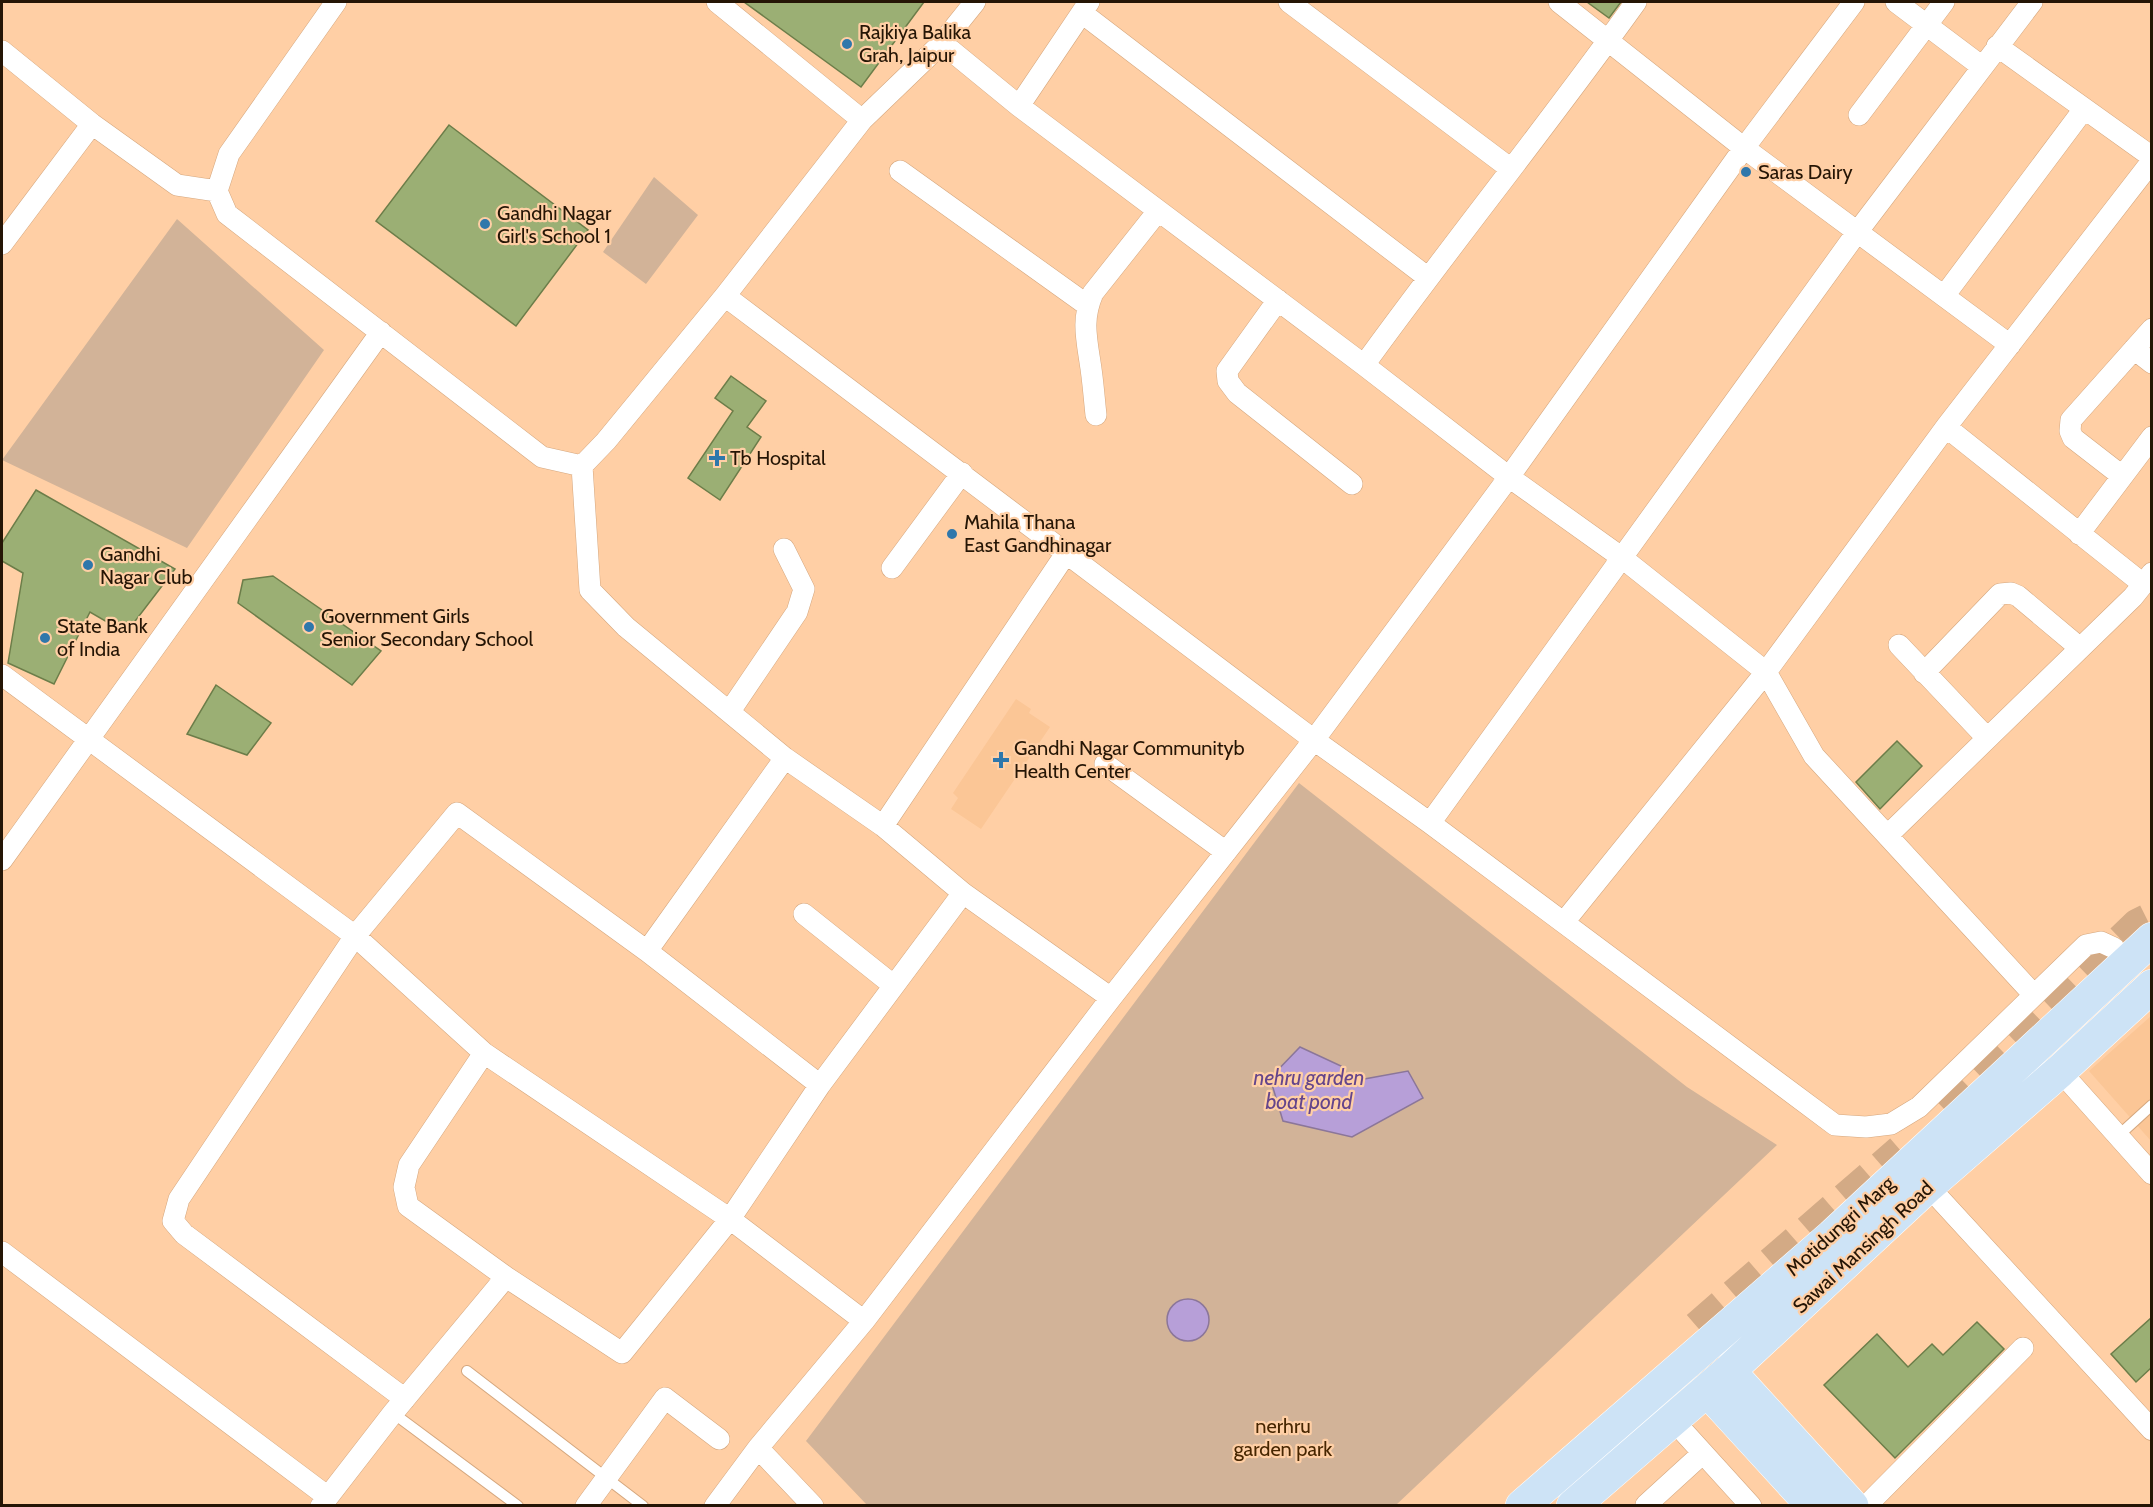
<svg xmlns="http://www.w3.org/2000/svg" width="2153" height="1507" font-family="Cabin,sans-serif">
<rect width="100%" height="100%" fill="#ffcfa5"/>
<path fill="#fbc696" d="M1016,699l15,10 -2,4 21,14 -69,102 -30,-20 7,-11 -5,-5z
M2151,1016v125l-62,-70z"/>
<path fill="#d2b398" d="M654,177l44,38 -52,69 -43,-32z
M177,219l147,131 -137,198 -185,-88z
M1299,783l388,304 90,58 -381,360h-529l-61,-64z"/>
<path fill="#b79fd8" stroke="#8b7699" stroke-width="1.5" d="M1300,1047l41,19 1,17 66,-12 15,27 -71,39 -69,-16 -13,-43z
M1167 1320a21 21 0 1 1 42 0a21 21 0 1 1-42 0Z"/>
<path fill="#9baf74" stroke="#6c7d49" stroke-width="1.5" d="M744,2h180l-63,85z
M1587,2h34l-12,16z
M449,125l139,105 -72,96 -140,-105z
M731,376l35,25 -19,26 14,10 -41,63 -32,-22 45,-67 -18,-13z
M36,490l139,79 -49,64 -36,-21 -36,72 -46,-21 15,-90 -21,-12v-18z
M273,576l108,75 -29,34 -114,-82 5,-23z
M216,685l55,38 -24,32 -60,-21z
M1897,741l25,25 -42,43 -24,-27z
M2151,1318v50l-15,14 -25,-28z
M1977,1322l27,27 -109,109 -71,-73 53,-51 31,33 24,-23 11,11z"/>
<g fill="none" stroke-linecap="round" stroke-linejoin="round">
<path stroke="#d3aa85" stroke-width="33" stroke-dasharray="33 16" stroke-linecap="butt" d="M1945,1110l193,-185 14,-7
M1713,1370l-19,-28 3,-14 204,-177"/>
<g stroke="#d5a77e" stroke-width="12">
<path id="service" d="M2118,1136l34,-31
M467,1371l176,135
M393,1413l125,93"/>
</g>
<g stroke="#d5a77e" stroke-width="22">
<path id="minor" d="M336,2l-107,152 -12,37 10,23 315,243 40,9 24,-25 119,-145 137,-176 -145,-118
M1289,2l222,167
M1559,2l185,146 266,197
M1896,2l85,64
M1082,13l345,264
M942,43l77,63 345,259 145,112 112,80 145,115 48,84 220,239
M1997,46l155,111
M2,51l90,73 85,61 40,6
M1019,106l70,-104
M1859,115l85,-113
M862,120l80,-77 33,-41
M900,171l187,134
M2,244l90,-120
M725,296l589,444 116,83 405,302 31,2 25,-3 28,-17 167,-162 15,-3 13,6
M1944,296l140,-187
M1278,300l-51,71 1,10 9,12 115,91
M2134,349l18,14
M1364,365c89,-123 184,-240 272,-363
M1096,415c-2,-18 -3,-35 -6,-53 -4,-26 -8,-44 3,-69l65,-82
M1946,427l197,157
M582,466l8,124 36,37 159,131 98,68 80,67 148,105
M2122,476l-49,-38 -3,-7 1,-11 81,-91
M2079,534l73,-97
M892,568l70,-95
M1899,645l88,93
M1924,673l76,-79 11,-1 7,3 62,52
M2,675l353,261 129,117 246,166 134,102
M730,711l67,-99 7,-23 -20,-40
M1105,764l121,88
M1430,823l428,-592 174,-229
M883,826l184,-274
M1888,835l245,-238 19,-24
M2,860l379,-528
M804,914l89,71
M1564,922l202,-250 180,-245 206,-266
M647,951l138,-193
M484,1053l-75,112 -5,22 4,19 98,71 116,76 108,-134 90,-134 143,-192
M2060,1071l92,103
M1928,1186l224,244
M2,1252l326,245
M405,1399l-221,-165 -11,-13 6,-22 176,-263 102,-123 190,138 173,134
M1673,1420l78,86
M758,1448l55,58
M1646,1505l57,-52
M321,1506l72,-93 113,-136
M586,1506l79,-108 54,41
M715,1506l43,-58 106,-127 247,-323 203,-258 195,-263 235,-329 110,-146
M1866,1506l157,-158"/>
</g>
<g stroke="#fff" stroke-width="34">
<path id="primary" d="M1729,1371l123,135
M1707,1390l106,116
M1522,1506l310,-270 320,-297
M1573,1506l156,-135 199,-185 132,-115 92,-85"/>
</g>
<use href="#service" stroke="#fff" stroke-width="10"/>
<use href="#minor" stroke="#fff" stroke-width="21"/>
<use href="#primary" stroke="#cde3f6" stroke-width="33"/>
</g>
<g fill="#2f77ab" stroke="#ffcfa5" stroke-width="2">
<circle cx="847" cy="44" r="6"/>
<circle cx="1746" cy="172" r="6"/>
<circle cx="485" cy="224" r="6"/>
<path d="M714 449h6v6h6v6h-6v6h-6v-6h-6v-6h6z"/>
<circle cx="952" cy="534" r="6"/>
<circle cx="88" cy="565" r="6"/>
<circle cx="309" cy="627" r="6"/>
<circle cx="45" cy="638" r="6"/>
<path d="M998 751h6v6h6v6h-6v6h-6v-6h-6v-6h6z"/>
</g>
<g text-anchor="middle" stroke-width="4.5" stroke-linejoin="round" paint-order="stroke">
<g font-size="20" fill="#251505" stroke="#ffcfa5" text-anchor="start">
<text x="859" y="39">Rajkiya Balika<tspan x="859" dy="23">Grah, Jaipur</tspan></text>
<text x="1758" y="179">Saras Dairy</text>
<text x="497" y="220">Gandhi Nagar<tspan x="497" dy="23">Girl's School 1</tspan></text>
<text x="730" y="465">Tb Hospital</text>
<text x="964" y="529">Mahila Thana<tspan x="964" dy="23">East Gandhinagar</tspan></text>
<text x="100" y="561">Gandhi<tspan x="100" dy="23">Nagar Club</tspan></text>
<text x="321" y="623">Government Girls<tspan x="321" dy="23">Senior Secondary School</tspan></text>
<text x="57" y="633">State Bank<tspan x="57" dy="23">of India</tspan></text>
<text x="1014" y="755">Gandhi Nagar Communityb<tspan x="1014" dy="23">Health Center</tspan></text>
</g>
<g font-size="20" fill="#251505" stroke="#ffcfa5">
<text transform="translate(1840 1226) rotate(-42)" y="7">Motidungri Marg</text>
<text transform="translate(1863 1247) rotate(-43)" y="7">Sawai Mansingh Road</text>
</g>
<g font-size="20" fill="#472601" stroke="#ffcfa5">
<text x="1283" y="1433">nerhru<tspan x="1283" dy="23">garden park</tspan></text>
</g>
<g font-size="21" font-style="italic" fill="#65458b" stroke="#ffcfa5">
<text x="1309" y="1085">nehru garden<tspan x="1309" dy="24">boat pond</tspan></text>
</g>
</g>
<rect width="2153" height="1507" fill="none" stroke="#251505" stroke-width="6"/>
</svg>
